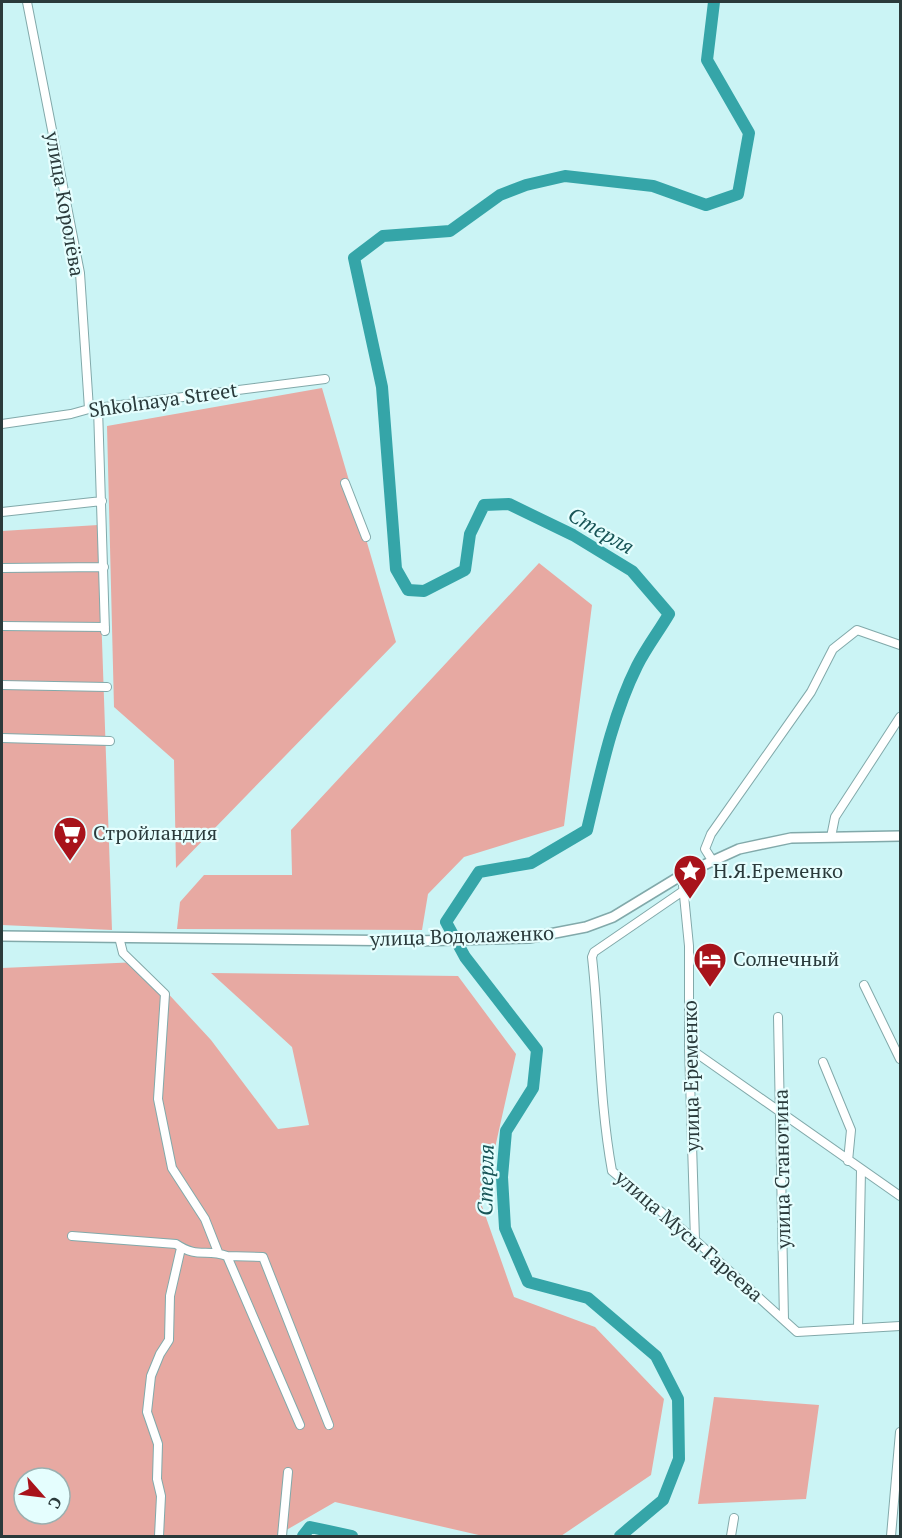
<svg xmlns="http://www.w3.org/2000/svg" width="902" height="1538" font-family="'PT Serif',serif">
<rect width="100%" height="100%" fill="#cbf4f5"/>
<path fill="#e7a9a2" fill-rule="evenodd" d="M322,388l74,254 -220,226 -2,-108 -60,-53 -7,-281z
M98,525l14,405 -110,-5v-394z
M539,563l53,42 -28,221 -100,31 -36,37 -6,36 -245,-1 3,-27 24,-27h88l-1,-45z
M139,962l72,78 67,89 31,-4 -17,-78 -81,-74 247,3 58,78 -34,152 32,91 81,30 69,72 -13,76 -90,61h-78l-148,-34 -59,34h-274v-568zM24,1478h36v36h-36z
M714,1397l105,8 -13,94 -108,5z"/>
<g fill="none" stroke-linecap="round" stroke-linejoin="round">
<path stroke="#35a5a8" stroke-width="12" d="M303,1536l7,-9 42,9
M620,1536l43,-36 16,-41 -1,-60 -22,-43 -68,-58 -60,-16 -23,-54 -3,-51 4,-46 27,-43 4,-38 -72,-93 -19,-35 33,-50 52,-9 56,-33c13,-54 25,-114 50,-164 9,-18 22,-35 32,-52l-37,-43 -59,-36 -64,-31 -25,1 -14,29 -5,36 -41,21 -16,-1 -12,-21 -14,-182 -28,-129 29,-22 67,-5 50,-36 26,-10 39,-9 88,10 53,19 32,-11 11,-61 -42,-73 7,-58"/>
<g stroke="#82a9aa" stroke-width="10">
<path id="minor" d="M27,2l53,271 9,136
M98,408l7,223
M2,424l69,-10 18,-5 236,-30
M345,483l21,54
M2,512l100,-11
M2,568l102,-1
M2,626l103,1
M2,685l105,2
M2,738l108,3
M831,837l4,-20 65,-100
M712,860l-7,-11 6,-15 100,-142 22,-43 24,-19 43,15
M682,875l7,71v102l6,192
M683,891l-89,61 -2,5c8,72 7,143 20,214l83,69 102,92 103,-6
M119,937l4,16 42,41 -7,105 14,69 33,51 13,33
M864,985l36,74
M778,1017l6,303
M689,1048l211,148
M823,1062l28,68 -3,31
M72,1236l104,8c22,15 30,4 51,12l73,169
M227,1256l36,1 66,168
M858,1327l3,-157
M159,1536l2,-40 -4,-17 1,-35 -11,-32 4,-36 9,-22 9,-14 1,-44 11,-48
M282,1536l6,-64
M731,1536l3,-18
M891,1536l9,-104"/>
</g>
<g stroke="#82a9aa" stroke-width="12">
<path id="major" d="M2,936l415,5 112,-3 57,-11 27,-10 69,-42 57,-26 52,-11 109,-2"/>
</g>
<use href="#minor" stroke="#fff" stroke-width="8"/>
<use href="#major" stroke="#fff" stroke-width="9"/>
</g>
<defs>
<g id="supermarket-pin" transform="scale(1.725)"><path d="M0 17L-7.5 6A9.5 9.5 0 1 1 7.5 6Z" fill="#a8131b" stroke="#e5fefe"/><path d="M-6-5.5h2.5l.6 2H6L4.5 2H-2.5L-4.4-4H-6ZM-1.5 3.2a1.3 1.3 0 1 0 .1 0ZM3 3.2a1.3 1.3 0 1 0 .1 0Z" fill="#fff"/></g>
<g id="sight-pin" transform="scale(1.725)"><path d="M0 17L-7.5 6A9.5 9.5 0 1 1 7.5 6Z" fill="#a8131b" stroke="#e5fefe"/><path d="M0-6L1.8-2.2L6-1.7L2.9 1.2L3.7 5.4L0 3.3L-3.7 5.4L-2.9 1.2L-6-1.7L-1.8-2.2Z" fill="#fff"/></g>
<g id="hotel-pin" transform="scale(1.725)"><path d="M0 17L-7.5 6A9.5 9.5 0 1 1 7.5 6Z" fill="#a8131b" stroke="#e5fefe"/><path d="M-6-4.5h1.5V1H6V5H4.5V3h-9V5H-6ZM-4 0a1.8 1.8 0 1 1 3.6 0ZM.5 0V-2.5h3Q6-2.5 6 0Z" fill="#fff"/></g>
</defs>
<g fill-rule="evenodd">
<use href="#supermarket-pin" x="70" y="833"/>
<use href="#sight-pin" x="690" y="871"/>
<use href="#hotel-pin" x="710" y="959"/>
</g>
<g text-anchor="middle" stroke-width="4.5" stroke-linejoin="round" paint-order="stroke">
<g font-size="20" fill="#2a3a3b" stroke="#e5fefe">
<text transform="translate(65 204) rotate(80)" y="7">улица Королёва</text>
<text transform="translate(163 400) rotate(-8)" y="7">Shkolnaya Street</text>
<text transform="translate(462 936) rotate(-2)" y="7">улица Водолаженко</text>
<text transform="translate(691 1076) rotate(-91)" y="7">улица Еременко</text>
<text transform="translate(782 1169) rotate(-91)" y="7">улица Станотина</text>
<text transform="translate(689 1236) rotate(41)" y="7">улица Мусы Гареева</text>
</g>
<g font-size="20" fill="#2a3a3b" stroke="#e5fefe" text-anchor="start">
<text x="93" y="840">Стройландия</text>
<text x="713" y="878">Н.Я.Еременко</text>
<text x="733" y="966">Солнечный</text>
</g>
<g font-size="21" font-style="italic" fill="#185557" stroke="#e5fefe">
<text transform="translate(601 531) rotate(30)" y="7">Стерля</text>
<text transform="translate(486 1180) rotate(-89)" y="7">Стерля</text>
</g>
</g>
<rect width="902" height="1538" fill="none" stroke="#2a3a3b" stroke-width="6"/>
<g transform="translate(42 1496) rotate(118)"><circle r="28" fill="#e5fefe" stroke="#9ab0b0" stroke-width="1.5"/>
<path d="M0-4.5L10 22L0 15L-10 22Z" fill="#a8131b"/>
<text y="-9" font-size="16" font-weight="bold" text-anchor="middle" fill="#2a3a3b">С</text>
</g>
</svg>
